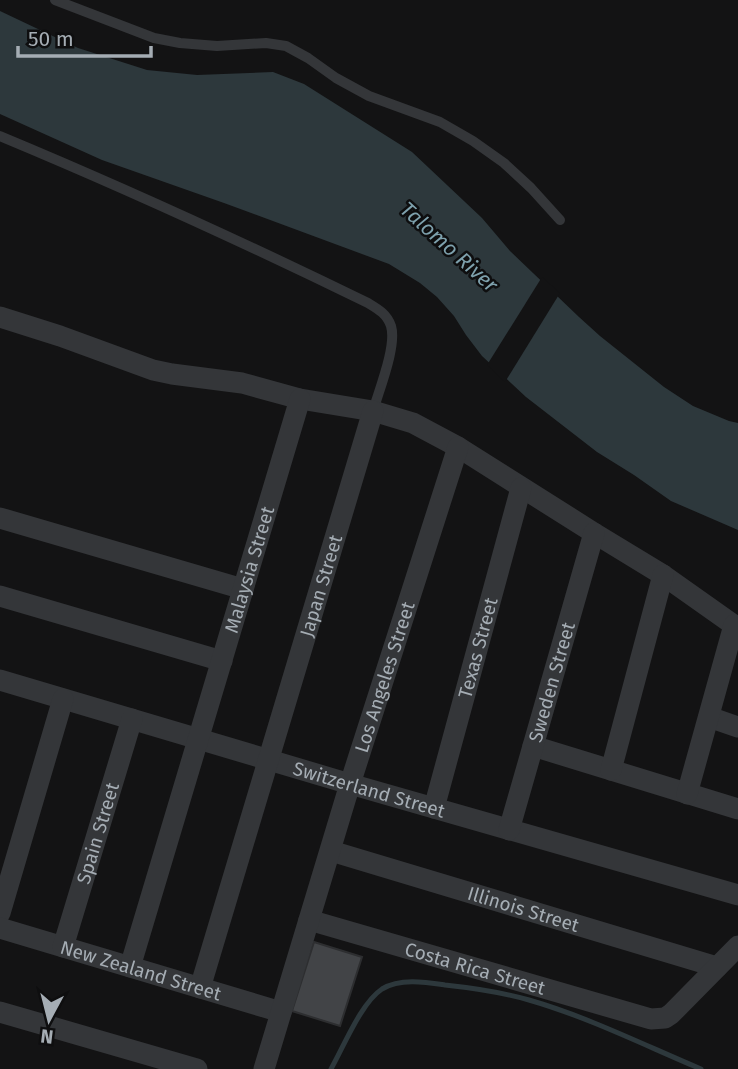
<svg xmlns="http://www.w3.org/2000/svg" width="738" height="1069" font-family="'Fira Sans',sans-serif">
<rect width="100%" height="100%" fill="#131314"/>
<path fill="#2d383c" d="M0,11l78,37 69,22 50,5 76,-3 31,12 108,68 70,66 28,33 69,66 21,19 64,51 29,19 36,15 9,2v107l-67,-29 -37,-26 -37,-23 -71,-55 -44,-41 -16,-21 -12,-19 -17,-19 -17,-14 -31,-19 -165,-61 -122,-43 -102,-46z"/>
<path fill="#131314" d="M542,277l18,16 -55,89 -18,-17z"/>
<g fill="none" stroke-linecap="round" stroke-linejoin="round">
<path stroke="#2d383c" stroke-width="5" d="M331,1069c13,-23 30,-66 51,-80 18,-11 43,-7 63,-4 28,3 56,7 84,15 59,17 115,45 172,69"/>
</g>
<path fill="#424447" stroke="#2d2e30" stroke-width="2" d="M314,942l48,15 -22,69 -48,-15z"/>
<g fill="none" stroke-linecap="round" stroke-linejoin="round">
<path stroke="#343639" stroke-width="10" d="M55,0l99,38 26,5 37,3 49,-3 20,3 22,12 28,20 33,18 71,26 33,19 31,22 27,25 29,32
M0,136c125,52 247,108 368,167 10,6 19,11 23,23 6,20 -12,64 -18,85"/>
<g stroke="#343639" stroke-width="21">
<path d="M0,317l60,19 93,34 19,4 70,9 58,16 73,12 40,12 45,24 136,86 69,42 75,53"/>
<path d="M0,518l243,71"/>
<path d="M0,596l222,65"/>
<path id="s1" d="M0,680l350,104 388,111"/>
<path d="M709,717l29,10"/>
<path d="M533,746l205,63"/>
<path d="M611,770l52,-195"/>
<path d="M687,794l47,-169"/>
<path id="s2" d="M434,808l87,-320"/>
<path id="s3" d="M509,830l85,-297"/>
<path id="s4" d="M331,851l386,116"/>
<path d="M0,913l63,-214"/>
<path id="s5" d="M309,920l342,99 14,-1 6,-4 67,-68"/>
<path id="s6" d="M0,928l281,84"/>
<path id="s7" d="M63,947l69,-228"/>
<path id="s8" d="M130,967l170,-568"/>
<path id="s9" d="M200,988l173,-577"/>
<path d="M0,1012l197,57"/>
<path id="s10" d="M264,1069l86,-285 108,-337"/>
</g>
</g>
<g text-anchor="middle" stroke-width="5" stroke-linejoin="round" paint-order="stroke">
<g font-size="19" fill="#a5adb4" stroke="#0e0e0f">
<text dy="7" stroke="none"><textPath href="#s8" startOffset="415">Malaysia Street</textPath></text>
<text dy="7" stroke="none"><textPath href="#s9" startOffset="420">Japan Street</textPath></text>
<text dy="7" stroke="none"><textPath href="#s2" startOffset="166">Texas Street</textPath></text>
<text dy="7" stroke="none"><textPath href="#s10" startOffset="410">Los Angeles Street</textPath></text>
<text dy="7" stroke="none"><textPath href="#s3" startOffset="154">Sweden Street</textPath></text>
<text dy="7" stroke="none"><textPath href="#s1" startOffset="385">Switzerland Street</textPath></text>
<text dy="7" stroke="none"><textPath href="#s7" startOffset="119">Spain Street</textPath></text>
<text dy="7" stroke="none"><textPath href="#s4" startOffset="201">Illinois Street</textPath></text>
<text dy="7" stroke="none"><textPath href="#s5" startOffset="173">Costa Rica Street</textPath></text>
<text dy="7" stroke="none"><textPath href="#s6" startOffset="147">New Zealand Street</textPath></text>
</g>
<g font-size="21" font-style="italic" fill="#7ea1ad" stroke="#0e0e0f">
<text transform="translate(449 247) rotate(42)" y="7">Talomo River</text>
</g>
</g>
<g transform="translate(49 1020) rotate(187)" stroke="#0e0e0f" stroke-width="5" paint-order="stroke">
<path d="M0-5L12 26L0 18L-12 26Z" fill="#a5adb4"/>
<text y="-10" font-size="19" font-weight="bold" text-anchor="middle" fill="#a5adb4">N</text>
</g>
<path d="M18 46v10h133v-10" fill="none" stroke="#a5adb4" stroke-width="3.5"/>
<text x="28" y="46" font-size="21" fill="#a5adb4" stroke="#0e0e0f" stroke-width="5" paint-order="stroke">50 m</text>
</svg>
